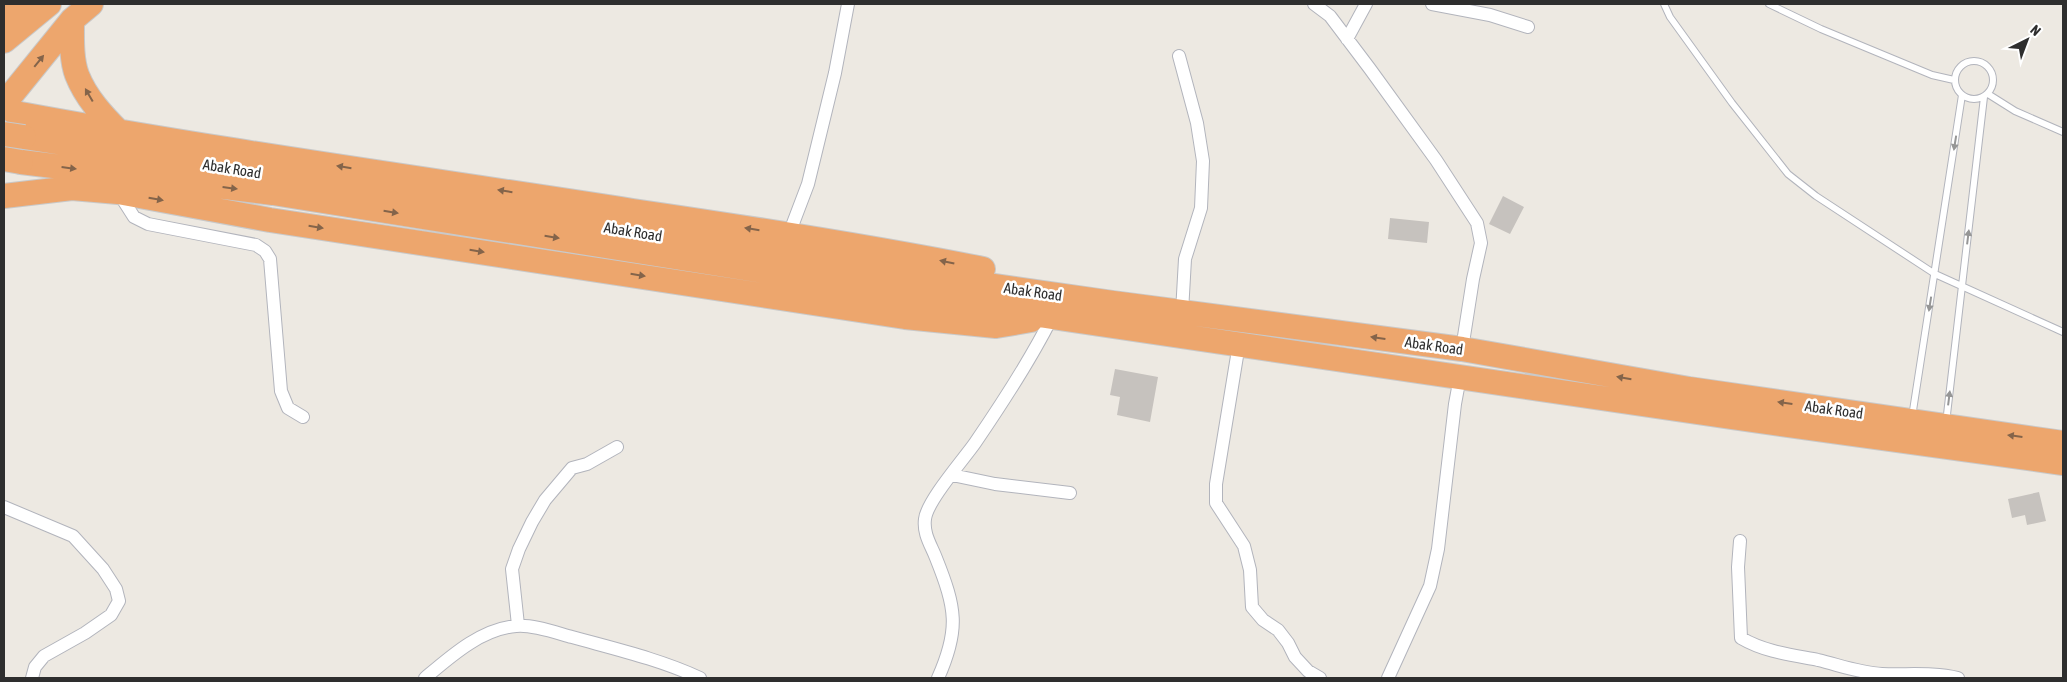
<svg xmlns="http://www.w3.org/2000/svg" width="2067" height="682" font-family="'Asap Condensed',sans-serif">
<rect width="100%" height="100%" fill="#ede9e2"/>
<path fill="#c6c2be" d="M1503,196l21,11 -14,27 -21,-10z
M1390,218l39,4 -2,21 -39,-4z
M1115,369l43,8 -8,45 -33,-7 3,-18 -10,-2z
M2039,492l7,29 -19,4 -2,-10 -13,3 -4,-19z"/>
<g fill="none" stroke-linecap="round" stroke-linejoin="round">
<g stroke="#b2b4bc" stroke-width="8">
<path id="lane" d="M1664,4l6,13 62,86 56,71 28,22 119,78 128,58
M1769,4l52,25 111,46 22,5
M1955 80a19 19 0 1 1 38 0a19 19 0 1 1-38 0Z
M1988,94l27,17 48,21
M1912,417l50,-322
M1946,423l38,-326"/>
</g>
<g stroke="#b2b4bc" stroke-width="14">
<path id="street" d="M1314,4l16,12 40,53 66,91 41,63 4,20 -8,36 -11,70
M1432,4l58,11 38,12
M1347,39l19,-35
M1179,56l18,67 6,38 -2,47 -16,51 -3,53
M118,192l16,25 14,7 108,21 9,6 5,8 11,132 7,17 15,9
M789,234l19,-50 27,-111 13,-69
M1239,344l-23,140v19l28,43 6,24 2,37 11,13 15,10 10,13 7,14 13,14 12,7
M952,475l43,9 75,9
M4,507l69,29 30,33 13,20 3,12 -8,14 -26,18 -41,23 -9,11 -3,11
M1740,541l-2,26 3,71c24,14 51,17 77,22 21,5 42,13 64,14 26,1 51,-2 76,4
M518,625l-6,-56 7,-20 13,-27 13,-22 27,-32 15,-4 30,-17
M425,678c26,-22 56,-49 91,-52 16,-2 41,7 56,11 43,12 87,22 128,41
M938,678c22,-49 18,-70 -2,-120 -5,-13 -13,-24 -11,-39 2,-18 38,-59 50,-76 28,-41 55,-82 77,-126
M1388,678l42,-92 8,-37 17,-145 5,-27"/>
</g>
<g stroke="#c9c9c9" stroke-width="26">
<path id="highway" d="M4,17l35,-11
M72,20c0,18 -1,39 5,55 9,23 26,41 42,57
M4,41l45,-37
M8,99l64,-79 19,-16
M15,113c205,38 412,66 618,98 117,17 234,35 350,58
M24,137l775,121 314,45 349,46 227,40 374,54
M21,162l252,31 779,124 679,100 332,46
M4,196l68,-8 46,4 152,28 635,97 91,9 35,-6"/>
</g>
<use href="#lane" stroke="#fff" stroke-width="6"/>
<use href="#street" stroke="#fff" stroke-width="12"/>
<use href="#highway" stroke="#eda66d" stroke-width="24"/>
<g stroke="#c9c9c9" stroke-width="26" stroke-linecap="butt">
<path id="highway-bridge" d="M4,134l20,3
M4,159l17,3"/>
</g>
<use href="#highway-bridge" stroke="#eda66d" stroke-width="24"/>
</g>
<defs><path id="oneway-solid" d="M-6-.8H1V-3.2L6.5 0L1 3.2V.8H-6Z" transform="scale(1.25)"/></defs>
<g fill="#84644a">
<use href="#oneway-solid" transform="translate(39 61) rotate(-51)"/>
<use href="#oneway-solid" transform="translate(89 95) rotate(-120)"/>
<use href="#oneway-solid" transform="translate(344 167) rotate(-171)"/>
<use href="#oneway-solid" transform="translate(69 168) rotate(7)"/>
<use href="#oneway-solid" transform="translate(230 188) rotate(7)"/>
<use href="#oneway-solid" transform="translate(505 191) rotate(-171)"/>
<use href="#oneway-solid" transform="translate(156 199) rotate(10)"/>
<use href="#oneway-solid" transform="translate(391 212) rotate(9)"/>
<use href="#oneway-solid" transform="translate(316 227) rotate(9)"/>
<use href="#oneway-solid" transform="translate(752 229) rotate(-171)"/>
<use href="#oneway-solid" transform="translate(552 237) rotate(9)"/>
<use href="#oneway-solid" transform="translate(477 251) rotate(9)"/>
<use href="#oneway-solid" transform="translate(947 262) rotate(-168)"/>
<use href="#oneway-solid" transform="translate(638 275) rotate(9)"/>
<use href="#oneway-solid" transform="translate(1378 338) rotate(-172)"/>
<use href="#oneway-solid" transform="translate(1624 378) rotate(-170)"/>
<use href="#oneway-solid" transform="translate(1785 403) rotate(-172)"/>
<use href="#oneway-solid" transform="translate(2015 436) rotate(-173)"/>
</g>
<g fill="#969696">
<use href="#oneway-solid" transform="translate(1955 143) rotate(99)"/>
<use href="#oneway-solid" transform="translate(1968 237) rotate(-83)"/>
<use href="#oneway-solid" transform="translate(1930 304) rotate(99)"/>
<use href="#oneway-solid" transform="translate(1949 398) rotate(-83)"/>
</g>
<g text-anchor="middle" stroke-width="5" stroke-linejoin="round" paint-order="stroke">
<g font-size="15" fill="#2e2e2e" stroke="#fff">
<text transform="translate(232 169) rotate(9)" y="5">Abak Road</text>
<text transform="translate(633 232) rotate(9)" y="5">Abak Road</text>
<text transform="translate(1033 292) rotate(8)" y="5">Abak Road</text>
<text transform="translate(1434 346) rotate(8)" y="5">Abak Road</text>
<text transform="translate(1834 410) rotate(8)" y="5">Abak Road</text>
</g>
</g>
<rect width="2067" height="682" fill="none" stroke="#2e2e2e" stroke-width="10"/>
<g transform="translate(2027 40) rotate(42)" stroke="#ffffff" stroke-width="4" paint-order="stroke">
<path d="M0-4L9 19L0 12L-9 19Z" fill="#2e2e2e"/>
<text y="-8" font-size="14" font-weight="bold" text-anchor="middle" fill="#2e2e2e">N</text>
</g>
</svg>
